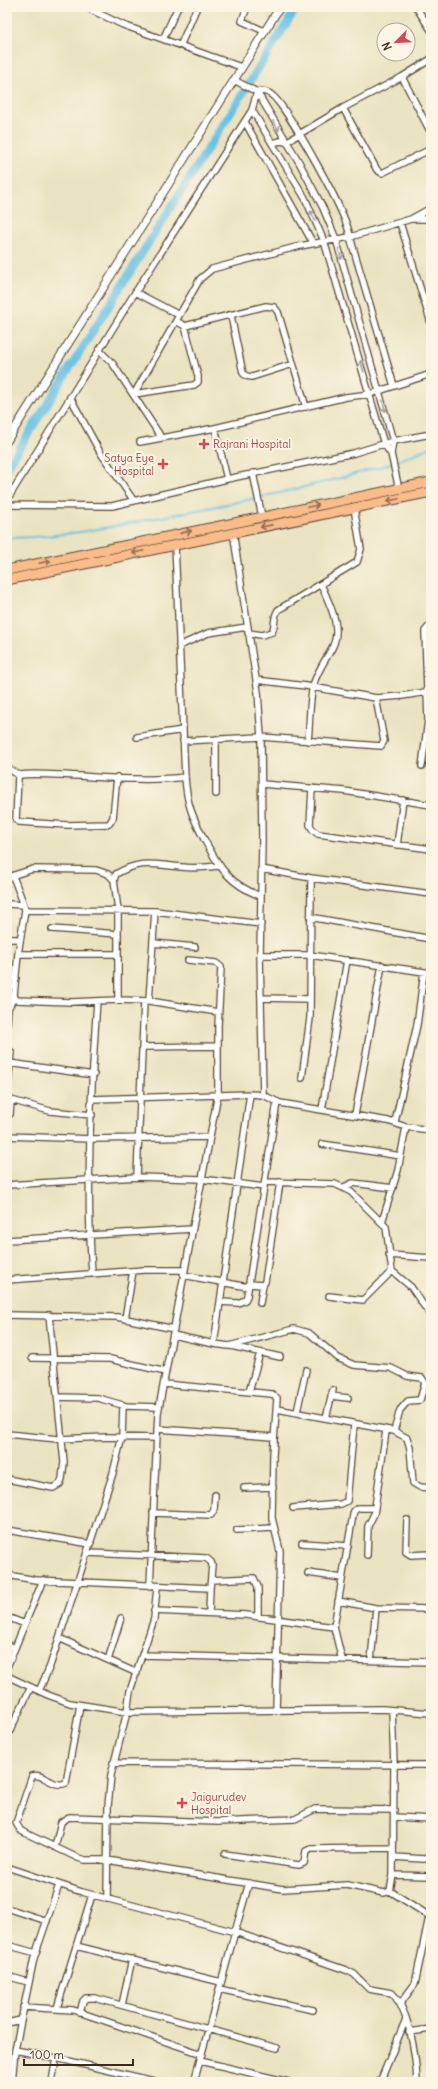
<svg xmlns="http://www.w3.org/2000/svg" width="438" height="2089" font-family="Delius,sans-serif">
<rect width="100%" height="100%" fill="#fcf5e5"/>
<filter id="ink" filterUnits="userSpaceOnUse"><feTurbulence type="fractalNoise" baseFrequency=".025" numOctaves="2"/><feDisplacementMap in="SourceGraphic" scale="8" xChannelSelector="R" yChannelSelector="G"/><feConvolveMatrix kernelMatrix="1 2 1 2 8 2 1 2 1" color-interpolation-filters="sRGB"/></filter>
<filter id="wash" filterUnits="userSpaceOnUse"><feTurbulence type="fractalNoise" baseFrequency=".012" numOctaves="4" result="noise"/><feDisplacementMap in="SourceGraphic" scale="16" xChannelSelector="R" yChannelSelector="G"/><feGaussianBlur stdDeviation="0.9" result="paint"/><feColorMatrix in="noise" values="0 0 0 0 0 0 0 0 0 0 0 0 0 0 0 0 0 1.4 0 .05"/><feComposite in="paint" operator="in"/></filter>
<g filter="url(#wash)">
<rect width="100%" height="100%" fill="#eae3c1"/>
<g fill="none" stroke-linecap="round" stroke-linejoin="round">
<path stroke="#66c0e4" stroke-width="2" d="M7,538c58,0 114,-13 170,-24 69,-13 139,-28 206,-48 16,-5 32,-13 48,-19"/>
<path stroke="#66c0e4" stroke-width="8" d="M7,468l290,-461"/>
</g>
</g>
<g filter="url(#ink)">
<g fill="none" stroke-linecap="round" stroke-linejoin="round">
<g stroke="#554636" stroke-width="8">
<path id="minor" d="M85,7l38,18 118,42
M247,7l-5,14 22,10
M416,7l15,23
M163,39l15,-32
M181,44l16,-37
M402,77l29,56
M234,80l23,12 42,70 24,46 13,31 57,202 -2,13
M343,108l34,62 5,3 49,-24
M252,110l53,88 19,43 60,203 7,10 8,35
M245,122l68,121
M272,143l9,-2 5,1 57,-34 59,-31 29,-18
M411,219h20
M400,223l31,100
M135,292l44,23
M231,316l12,57 3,3 6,1 41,-13
M176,321l9,5 81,-20 8,1 4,5 28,95
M185,326l13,50v6l-4,3 -60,9 66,-115 12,-10 88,-23 50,-9c-2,-22 -60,-124 -76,-140 -5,-5 -10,-7 -17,-5
M99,350l14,14 48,73
M394,386l-44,-149 61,-18 20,-11
M70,397l30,55 34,49
M215,428l12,51
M7,430l5,3
M140,442l75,-14 131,-31 24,-3 61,-20
M253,473l9,44
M7,500l124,-201 121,-189 5,-18
M7,505l105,1 115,-27 127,-26 39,-12 38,-7
M233,532l25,160 3,45 1,103 -2,115 3,140
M175,545l10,232c2,28 7,39 20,64 15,28 25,43 55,55
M248,633l14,2 10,-3c4,-8 1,-15 6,-22l79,-48 4,-13 -7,-41
M179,646l29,-13 39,-6
M256,680l50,6 70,12 26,-2 25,-4
M137,737l46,-7
M183,741l78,-4 120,9 3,-5 -8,-43
M308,741c2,-18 1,-38 5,-55 4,-15 12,-25 19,-38 11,-21 -3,-44 -11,-64
M422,766l6,-46 -3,-89 6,-7
M7,768l12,7
M117,777l-4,41 -4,6 -42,1 -48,-3 -3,-2 2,-43 2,-2c13,-2 28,0 41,0 41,2 83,7 124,2
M262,784l82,7 87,14
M312,788l-2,37 3,5 5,4 113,15
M216,794v-55
M397,845l6,-45
M261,869l50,9 120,16
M7,874l7,5 10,26
M11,876l22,-7 63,1 12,4 6,6 4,30v90
M114,880l2,-6c25,-15 39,-9 66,-7 12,2 24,0 37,-1
M7,904l17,1 1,5 -7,44 -4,41 2,5 55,2 47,-2 31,1 69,11
M25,910l130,1 106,13
M310,917l121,22
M52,929l66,5
M7,939h13
M153,943l42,4
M18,954h100
M260,955h50l121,18
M7,978h9
M7,996l7,1 -6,12 -1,15
M262,998l48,1
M149,1001l6,-90
M7,1047l4,5 -4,43 4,5 -1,14
M142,1047l76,-1
M9,1063l85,12
M302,1078l8,-60 1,-140
M93,1099l157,-5 13,1 17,8 108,18 18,6 25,3
M11,1100l39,11 42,4
M322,1110l25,-150
M355,1115l27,-150
M395,1122l22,-97 7,-53
M7,1136l84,3 118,-2
M322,1144l79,12
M137,1177l7,-176
M265,1182l70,2 16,8 35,35 6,44 19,16 20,29
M7,1185l130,-8 64,2 63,8
M344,1187l9,-4 40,5
M382,1222l16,-52 8,-43
M7,1240l185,-11
M389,1255l42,3
M92,1274c-6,-89 -1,-184 5,-273
M183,1275l65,12
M7,1280l137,-10h40
M249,1284l14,1 2,-3 15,-100
M329,1296l34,4 29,-29
M220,1302l18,1 7,-3 2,-4 30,-194
M260,1303l3,-18
M7,1315l110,2 57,12
M125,1319l8,-48
M173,1335l41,9 36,-250
M214,1344l15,2 65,-17 15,4 29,25 16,7 37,3 16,8 15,2 3,5 -5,17 -12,1 -8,9 -6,21 -117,-22
M231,1346l49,11
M32,1358l78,1 56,13
M164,1384l108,10 5,4 -4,57 -1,63 8,33 -4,160
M249,1392l11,-39
M331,1396l17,2
M58,1397l40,1 28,8 33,1
M297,1412l9,-42
M326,1418l7,-28
M157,1429l117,8
M394,1431l13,7 3,10 3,35 7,4 11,1
M7,1434l51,5 50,-2 48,1
M7,1479l46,9 7,-4 2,-5 2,-17 -15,-147
M244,1488l29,-1
M293,1508l48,-4 6,-3 7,-76
M153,1513l58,2 3,-5 1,-15
M407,1520l-1,32 5,3 20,-1
M7,1530l84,14
M237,1530l37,-2
M302,1543l46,3
M88,1553l118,5 5,4 1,3 -2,23
M367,1555l1,-29 6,-12 12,-83
M308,1573l34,5
M7,1575l29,5 174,8 -1,25
M211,1580l43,-2 4,9v29
M150,1586l8,-173 60,-319v-68l3,-59 -5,-4 -28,-3
M338,1601l38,7 55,1
M154,1611l92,4 88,12
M7,1617l18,7
M59,1638l78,35
M7,1645l8,3
M142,1655l289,7
M108,1660l13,-42
M342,1660l-8,-33 19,-112 1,-4 4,-3h17
M371,1660l5,-52
M7,1667l36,-87
M7,1676l41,19 22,8 57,9 255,-3 49,4
M39,1691l11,-25 63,-193 9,-36 1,-32
M80,1705l-14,78c-12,6 -23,-11 -34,-7l-16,47 5,8 57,27 7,2h22l176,29 64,-4 37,8 6,-2 3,-16 1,-111 -2,-54
M7,1737l24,-50
M113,1763l318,2
M394,1817l37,2
M55,1847l6,-25 8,-5 149,5 77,-3 20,-10 79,1
M225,1854l74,11 5,-2 2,-12 5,-2 82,-1
M393,1857l31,2 7,-4
M7,1867l75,25 153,40 -41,150
M393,1875l38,1
M249,1883l-14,49 111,38 8,4 15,15 23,4c18,19 24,64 25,89
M390,1891l41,26
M107,1899l1,-93 3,-31 16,-63 3,-21 24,-72 3,-32
M7,1908l40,13
M7,1945l29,8
M76,1946l145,36
M7,1976l21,6
M219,1989l94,21
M400,2004l15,-20 14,-67
M122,2005l10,-46
M23,2007l50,3 129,44
M57,2008l35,-113
M80,2013l3,-12 3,-3h9l182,50
M7,2023l14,-3
M409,2032l22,-3
M56,2058l102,24
M200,2061l89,21
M12,2082l3,-32
M52,2082l4,-24 -41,-8 19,-92 25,-73
M380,2082l26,-63"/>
</g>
<g stroke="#554636" stroke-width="9">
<path id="tertiary" d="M7,441l273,-434"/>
</g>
<g stroke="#554636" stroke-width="11">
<path id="trunk" d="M7,570l424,-88
M7,580l424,-88"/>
</g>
<use href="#minor" stroke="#fff" stroke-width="5.5"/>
<use href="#tertiary" stroke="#fff" stroke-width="7"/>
<use href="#trunk" stroke="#f9bc8a" stroke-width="9"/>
</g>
<defs><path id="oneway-shaft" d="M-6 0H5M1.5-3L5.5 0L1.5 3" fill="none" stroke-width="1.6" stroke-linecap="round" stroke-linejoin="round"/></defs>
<g stroke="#a79f9a">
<use href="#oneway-shaft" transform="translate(276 126) rotate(60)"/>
<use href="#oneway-shaft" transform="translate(313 216) rotate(-115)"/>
<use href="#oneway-shaft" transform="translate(340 254) rotate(74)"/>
<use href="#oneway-shaft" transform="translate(362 366) rotate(-106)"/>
<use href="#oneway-shaft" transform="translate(384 406) rotate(75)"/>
</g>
<g stroke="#906c4f">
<use href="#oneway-shaft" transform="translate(393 500) rotate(168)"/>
<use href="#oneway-shaft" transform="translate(313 506) rotate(-12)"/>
<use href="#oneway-shaft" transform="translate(266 526) rotate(169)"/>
<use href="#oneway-shaft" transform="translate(186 532) rotate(-13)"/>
<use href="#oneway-shaft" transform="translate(138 552) rotate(168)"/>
<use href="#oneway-shaft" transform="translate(45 562) rotate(-12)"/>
</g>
</g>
<g fill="#e0444e" stroke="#fcf5e5" stroke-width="1.5">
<path d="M202 438h4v4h4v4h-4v4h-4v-4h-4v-4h4z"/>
<path d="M161 458h4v4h4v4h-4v4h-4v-4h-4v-4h4z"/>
<path d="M180 1797h4v4h4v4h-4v4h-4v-4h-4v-4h4z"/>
</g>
<g text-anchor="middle" stroke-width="4" stroke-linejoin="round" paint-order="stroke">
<g font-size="11" fill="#be3a42" stroke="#fcf5e5" text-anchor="start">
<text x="213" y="448">Rajrani Hospital</text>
<text x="154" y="462" text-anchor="end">Satya Eye<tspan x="154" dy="13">Hospital</tspan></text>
<text x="191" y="1801">Jaigurudev<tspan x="191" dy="13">Hospital</tspan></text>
</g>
</g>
<rect width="438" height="2089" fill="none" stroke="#fcf5e5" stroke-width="24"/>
<g transform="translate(396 42) rotate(246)"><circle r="19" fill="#fcf5e5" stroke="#afa495"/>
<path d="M0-3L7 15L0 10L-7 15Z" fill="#d1495b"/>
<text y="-6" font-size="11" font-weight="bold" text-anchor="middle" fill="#3b2a1e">N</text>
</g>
<path d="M24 2059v6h109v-6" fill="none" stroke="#3b2a1e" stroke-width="2"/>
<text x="30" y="2059" font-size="12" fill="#3b2a1e" stroke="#fcf5e5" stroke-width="3" paint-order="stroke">100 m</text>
</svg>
